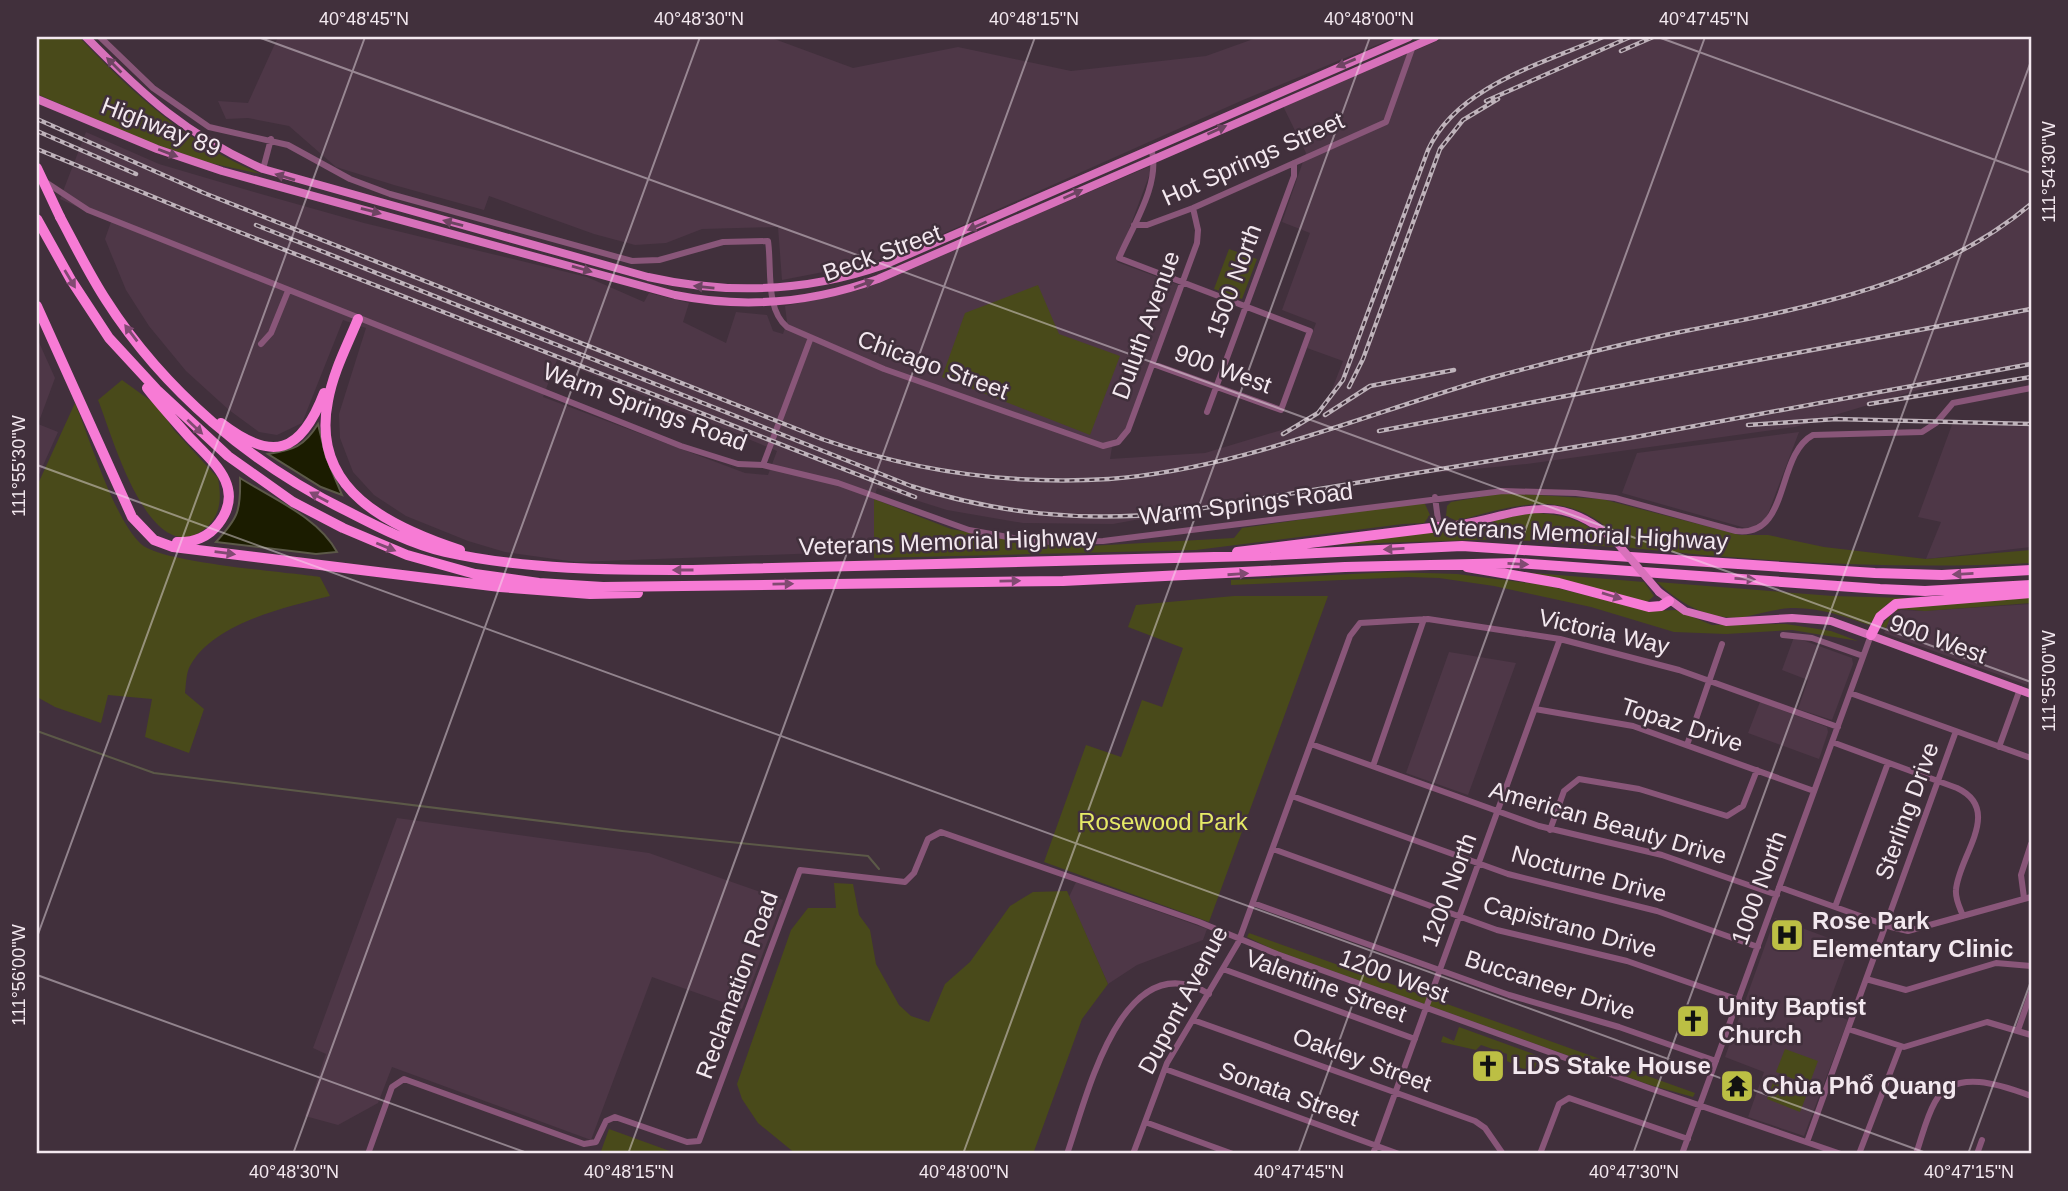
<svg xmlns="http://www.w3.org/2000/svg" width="2068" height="1191" font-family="Helvetica,sans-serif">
<rect width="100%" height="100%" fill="#41303c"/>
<path fill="#4e3747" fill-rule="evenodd" d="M278,37h491l84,31 105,-21 113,24 135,-15 53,-19h137l-153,63 -332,148 -41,15 -88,17 -4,-53 -76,2 -36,14 -31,2 -41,-11 -105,-38 -5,14 -90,-25 -58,-18 -47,-41 -41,-8 -22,1 -8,-18 30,2z
M1447,37h584v326l-63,12 -173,52 -268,37 -185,18 -229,42 -90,-1 -76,-13 -70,-22 -3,11v52l-298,11 -71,-10 -37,-11 -62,-25 -32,-21 -21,-23 -13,-34 -1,-24 27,-86 -23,-8 -41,103 -25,12 -18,-3 -30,-22 -43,-39 -37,-45 -23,-36 -21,-51 6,-17 -51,-23 26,-67 73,32 95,28 110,31 223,54 57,25 5,-9 40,10 -6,19 43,21 10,-31 31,3 6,16 10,3 4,-12 -2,-16 74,-16 294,-125 -36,97 62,23 -52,144 -14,12 -3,18 95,-6 116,-35 22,-57 -36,-13 9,-25 -34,-13 28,-77 -28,-11 24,-69 -23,-47zM557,360l220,91 -9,24 -23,-2 -202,-76z
M37,338l18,40 -17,46 20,8 -21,47z
M1953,422l78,5v120l-105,12 15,-37 -23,-5z
M1799,432l-33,87 -17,10 -127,-36 15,-40z
M2031,604v68l-4,13 -143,-52 8,-20 9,-3 22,1z
M1794,637l58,21 1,6 -21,56 -34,-11 10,-29 -26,-10z
M1449,652l67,11 -48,132 -62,-22z
M1760,702l67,25 1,5 -9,27 -71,-26z
M397,818l252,35 134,47 -41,109 -90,-32 -61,163 -199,-73 -14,36 -40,22 -33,-9 21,-62 -13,-6z
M1076,882l131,47 -4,11 -66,25 -29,19 -39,-87z
M1775,918l75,28 -24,65 22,9 -44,116 -56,-19 16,-45 -39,-15z"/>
<path fill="#494a1a" d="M37,37h42c57,59 106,105 182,137l-51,-11 -67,-23 -106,-46z
M1229,249l28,10 -15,40 -28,-10z
M1038,285l21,49 61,22 -30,79 -148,-58 23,-64z
M122,380l36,26 16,24 44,48c3,18 4,35 -11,49 -57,49 -95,-93 -109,-127z
M75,403c15,36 39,116 66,141 20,19 146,28 179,33l10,19c-44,11 -117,27 -140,70 -4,7 -4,19 -5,27l19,16 -15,44 -44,-16 7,-38 -44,-4 -7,28 -46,-16 -18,-10v-211z
M1503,493l99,6 138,36h28l56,12 102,12 105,-9v13c-133,7 -267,-1 -399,-15 -11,-1 -23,-19 -32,-26 -46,-32 -95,-14 -143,-1l-11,-5 1,-10 4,-4z
M874,499l77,30 75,14 63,3 145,-8 8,-10 170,-24h13l5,11 -6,8 -21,1 -207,26 -322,8z
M1524,513c37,-1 63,7 90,34l-112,-8 -181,6 69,-10 70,-5z
M1393,572l64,2 88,11 104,26 27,-1 36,15 74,-1 45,7 27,10 -66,-11 -66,4 -52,-2 -83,-25 -97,-21 -55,-8 -31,-1 -177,8v-5z
M1522,572l122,10 10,14 -7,6z
M1657,582l176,14 75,2 -21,6 -18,21c-25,-9 -51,-18 -78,-17 -16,1 -32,6 -47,9 -35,4 -63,-13 -87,-35z
M1234,596h94l-119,326 -165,-60 42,-117 35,12 21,-57 20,7 21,-59 -55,-21 8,-22z
M2031,596v7l-106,8 -24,-2 -9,4 -6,15 -5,-2 16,-18z
M834,883l19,1 6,31 11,15 6,34 23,41 12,11 18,6 16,-38 25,-22 40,-56 23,-14 34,-1 41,93 -26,35 -49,135h-237l-38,-31 -16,-24 -5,-15 54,-154 17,-22h28z
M1249,933l446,160 -2,4 -43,-12 -376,-135 -27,-13z
M1459,1027l80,29 -6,18 -26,-13v-7l-26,-9 -5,5 -35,-8 2,-6 11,5z
M1785,1049l33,12 -9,24 -33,-13z
M1775,1077l34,12 -9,23 -33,-13z
M609,1129l69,25h-78z"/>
<path fill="#1b1c00" stroke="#5c5948" stroke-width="2" d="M318,424l8,33 16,38 -21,-8 -53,-33c25,-4 36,-7 50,-30z
M240,478c33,21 78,39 97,74l-21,2 -100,-12c22,-24 25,-31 24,-64z"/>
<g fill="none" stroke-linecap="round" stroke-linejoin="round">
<path stroke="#5c5948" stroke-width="2" d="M37,731l117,42 468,58 246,25 11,13"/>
<path stroke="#895679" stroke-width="6" d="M100,37l53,51 56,39 79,18 62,34 40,15 242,67 27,-1 64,-18 45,-1c4,27 -3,68 19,86l97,42 219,77 15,-4 10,-12 69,-187 1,-13 -5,-22
M1151,148c11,34 -19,79 -32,110l191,73 -29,79 -128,-46
M263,169l8,-30
M44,181l44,29 593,236 57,18 25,1 75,18 131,47 66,12 68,-1 400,-50 73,2 39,5 121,33c55,7 39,-76 77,-96l109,-3 14,-9 17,-20 78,-15
M1134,225h13l46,-17 193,-86 27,-76
M261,344l10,-11 17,-42
M1207,412l87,-236v-13
M763,465l47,-125
M1435,497l4,30
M1783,635l29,3 51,18
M1850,693l181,65
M1535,709l98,17 181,65
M1832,742l125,46c47,22 1,69 -1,102 -1,9 4,18 7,26
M1311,744l228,82 123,29 115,40
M1687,745l35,-101
M1999,747l21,-58
M1373,766l51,-147
M1292,796l216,78 149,37 101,36
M1550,830l14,-39 15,-12 60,10 88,27 16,-10 14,-36
M1273,849l224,81 130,31 112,39
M1779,887l112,40 17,4 123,-34
M2024,898l-3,-23 10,-31
M1253,903l256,92 110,32 97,34
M1835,907l53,-144
M1223,969l192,70
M1866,979l40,11 90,-27 35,3
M1193,1020l282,101 10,7 18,26
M1848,1029l56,18 83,-25 44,13
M2018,1030l13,-37
M1165,1069l234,85
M1145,1122l88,32
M1807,1142l149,-411
M368,1154l24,-67 12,-8 180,65 12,-2 10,-21 9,-4 72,25 12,-1 101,-271 105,12 9,-9 14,-34 13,-7 258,90 78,32 372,134 192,66
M1067,1154c19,-53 54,-213 142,-160
M1133,1154l34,-91 71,-120 112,-307 10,-13 68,-4 132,20 119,31 159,57
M1373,1154l187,-515
M1540,1154l19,-50 10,-6 119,41
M1682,1154l189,-519
M1859,1154l41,-107
M1916,1154c6,-17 10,-36 19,-52 19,-35 69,-16 96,-6
M1977,1154l5,-14"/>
<path stroke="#d871bb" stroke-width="8" d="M86,37c58,59 100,98 177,132l385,108c80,18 159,15 236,-12l525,-228
M37,99l120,50 65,22 453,124c70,14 137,8 203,-16l557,-242
M1439,527c73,-6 114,-46 179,17
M1659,592l26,19 41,11 66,-4 39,3 200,73"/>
<path stroke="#f77bd5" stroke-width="10" d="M60,217c15,28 29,57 46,83 58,91 145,164 241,211 31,16 64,33 98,41 81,18 165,18 248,18l561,-14 208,-10 413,27 67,2 89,-5
M37,219l34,61 38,58 48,52 71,66 65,46 50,26 64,27 68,19 64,9 64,4 460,-6 282,-14 171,-4 364,26 45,2 106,-6
M37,306l95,211 22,23 19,7 327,40 90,7 48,-1
M358,319c-11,27 -25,53 -30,82 -18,89 62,126 132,149
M147,388c13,17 28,33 42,49 23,24 57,50 30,86 -10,14 -26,20 -42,19
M221,423c52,40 80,30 103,-30
M1237,552l202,-25
M1467,567l92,16 90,24 12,-1 8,-5
M1871,635l9,-18 16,-13 135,-11"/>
<g stroke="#bfb3bb" stroke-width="4.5">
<path id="rail" d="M1621,51l32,-14
M1486,101l144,-64
M37,119l167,74 618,246c93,33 189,46 287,40 132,-10 258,-66 385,-102 63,-17 127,-33 191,-46 121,-23 249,-45 346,-127
M37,131l99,43
M37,149l192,79 686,269
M256,225l655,261c87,28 171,36 262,27l457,-75 401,-74
M1349,387l14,-28 77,-210 23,-29 35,-21
M1869,404l162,-27
M1325,415l45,-29 84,-16
M1748,425l88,-6 195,5
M1379,431l652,-122
M1283,434l35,-21 25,-33 85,-230c29,-64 116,-87 175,-113"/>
</g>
<use href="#rail" stroke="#41303c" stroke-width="2" stroke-dasharray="5" stroke-linecap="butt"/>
<path stroke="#d871bb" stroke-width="8" d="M1618,544l41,48"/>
<path stroke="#f77bd5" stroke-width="10" d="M37,168l23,49"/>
</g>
<defs><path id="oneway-solid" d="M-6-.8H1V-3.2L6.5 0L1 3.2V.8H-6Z" transform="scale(1.75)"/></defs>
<g fill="#6e4462">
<use href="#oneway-solid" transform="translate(1346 63) rotate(157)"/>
<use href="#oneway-solid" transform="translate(114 65) rotate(-135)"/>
<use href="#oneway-solid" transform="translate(1217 130) rotate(-24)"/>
<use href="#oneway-solid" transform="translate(168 153) rotate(21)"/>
<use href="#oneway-solid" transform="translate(285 177) rotate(-163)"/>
<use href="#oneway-solid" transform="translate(1073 194) rotate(-24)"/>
<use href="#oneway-solid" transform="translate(371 211) rotate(15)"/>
<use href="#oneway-solid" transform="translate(453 223) rotate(-165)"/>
<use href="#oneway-solid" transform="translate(977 226) rotate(156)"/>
<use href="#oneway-solid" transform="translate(582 269) rotate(16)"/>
<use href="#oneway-solid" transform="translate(864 284) rotate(-20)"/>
<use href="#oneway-solid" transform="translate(704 287) rotate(-174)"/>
</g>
<g fill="#814a72">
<use href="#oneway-solid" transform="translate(70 279) rotate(59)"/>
<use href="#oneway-solid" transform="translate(131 333) rotate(-127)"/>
<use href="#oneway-solid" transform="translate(195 427) rotate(43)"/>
<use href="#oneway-solid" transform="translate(319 497) rotate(-152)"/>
<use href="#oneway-solid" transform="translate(386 547) rotate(22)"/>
<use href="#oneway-solid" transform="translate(1394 549) rotate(177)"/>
<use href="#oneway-solid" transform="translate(225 553) rotate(7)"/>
<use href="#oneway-solid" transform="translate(1518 564) rotate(3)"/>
<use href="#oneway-solid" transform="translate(683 570) rotate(180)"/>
<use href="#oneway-solid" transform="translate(1238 574) rotate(-4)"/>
<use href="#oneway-solid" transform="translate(1963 574) rotate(177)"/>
<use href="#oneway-solid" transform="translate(1745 579) rotate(3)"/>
<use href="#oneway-solid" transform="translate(1010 581) rotate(-1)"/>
<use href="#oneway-solid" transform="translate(783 584) rotate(-1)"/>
<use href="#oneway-solid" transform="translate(1612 596) rotate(17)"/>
</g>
<path fill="none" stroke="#f3e8ef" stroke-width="2" stroke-opacity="0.45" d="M258,37l1773,645M1658,37l373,136M37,465l1892,689M37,937l328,-900M37,975l493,179M293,1154l407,-1117M628,1154l407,-1117M963,1154l407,-1117M1298,1154l407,-1117M1633,1154l398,-1093M1968,1154l63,-173"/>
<defs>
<g id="hospital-square" transform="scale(1.75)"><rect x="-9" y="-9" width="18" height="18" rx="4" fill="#bcbf44" stroke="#41303c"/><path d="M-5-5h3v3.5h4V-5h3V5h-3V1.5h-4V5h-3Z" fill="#111"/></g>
<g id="church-square" transform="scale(1.75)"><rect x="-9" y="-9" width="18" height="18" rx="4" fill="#bcbf44" stroke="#41303c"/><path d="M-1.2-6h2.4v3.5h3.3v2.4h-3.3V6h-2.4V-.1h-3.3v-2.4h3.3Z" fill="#111"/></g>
<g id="temple-square" transform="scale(1.75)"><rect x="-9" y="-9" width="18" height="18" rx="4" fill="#bcbf44" stroke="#41303c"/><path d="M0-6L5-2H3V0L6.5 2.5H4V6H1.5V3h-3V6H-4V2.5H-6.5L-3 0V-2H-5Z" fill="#111"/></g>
</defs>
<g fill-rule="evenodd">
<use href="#hospital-square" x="1787" y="935"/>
<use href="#church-square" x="1693" y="1021"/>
<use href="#church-square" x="1488" y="1066"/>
<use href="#temple-square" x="1737" y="1086"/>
</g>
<g text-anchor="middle" stroke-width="5" stroke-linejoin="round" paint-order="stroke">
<g font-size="24" fill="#f3e8ef" stroke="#41303c">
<text transform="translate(161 127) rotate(21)" y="8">Highway 89</text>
<text transform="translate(1253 159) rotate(-24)" y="8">Hot Springs Street</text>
<text transform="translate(882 253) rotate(-20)" y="8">Beck Street</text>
<text transform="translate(1234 281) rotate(-70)" y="8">1500 North</text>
<text transform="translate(1146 325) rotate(-70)" y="8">Duluth Avenue</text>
<text transform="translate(933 365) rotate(20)" y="8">Chicago Street</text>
<text transform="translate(1223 369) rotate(20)" y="8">900 West</text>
<text transform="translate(645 407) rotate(20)" y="8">Warm Springs Road</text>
<text transform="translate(1246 504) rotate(-7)" y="8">Warm Springs Road</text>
<text transform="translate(1579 534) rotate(3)" y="8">Veterans Memorial Highway</text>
<text transform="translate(948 542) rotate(-2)" y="8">Veterans Memorial Highway</text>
<text transform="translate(1604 632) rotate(13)" y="8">Victoria Way</text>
<text transform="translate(1938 639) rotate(20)" y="8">900 West</text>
<text transform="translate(1682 725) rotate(18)" y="8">Topaz Drive</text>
<text transform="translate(1907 811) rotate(-70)" y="8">Sterling Drive</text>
<text transform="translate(1608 823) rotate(16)" y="8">American Beauty Drive</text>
<text transform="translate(1589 874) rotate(15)" y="8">Nocturne Drive</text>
<text transform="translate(1759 888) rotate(-70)" y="8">1000 North</text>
<text transform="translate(1449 890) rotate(-70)" y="8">1200 North</text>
<text transform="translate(1570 927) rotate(15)" y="8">Capistrano Drive</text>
<text transform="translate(1394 976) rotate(20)" y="8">1200 West</text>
<text transform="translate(737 985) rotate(-70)" y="8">Reclamation Road</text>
<text transform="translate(1550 985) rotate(18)" y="8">Buccaneer Drive</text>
<text transform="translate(1326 986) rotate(20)" y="8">Valentine Street</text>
<text transform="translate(1183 1000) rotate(-62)" y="8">Dupont Avenue</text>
<text transform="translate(1362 1060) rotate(20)" y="8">Oakley Street</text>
<text transform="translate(1289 1094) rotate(20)" y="8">Sonata Street</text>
</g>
<g font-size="24" fill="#e6ea66" stroke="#41303c">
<text x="1163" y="830">Rosewood Park</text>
</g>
<g font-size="24" font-weight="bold" fill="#f3e8ef" stroke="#41303c" text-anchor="start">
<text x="1812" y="929">Rose Park<tspan x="1812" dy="28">Elementary Clinic</tspan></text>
<text x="1718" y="1015">Unity Baptist<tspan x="1718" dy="28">Church</tspan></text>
<text x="1512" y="1074">LDS Stake House</text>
<text x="1762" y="1094">Chùa Phổ Quang</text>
</g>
</g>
<rect width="2068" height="1191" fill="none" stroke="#41303c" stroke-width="77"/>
<rect x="38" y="38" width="1992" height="1114" fill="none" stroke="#f3e8ef" stroke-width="2.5"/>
<g font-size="18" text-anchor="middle" fill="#f3e8ef">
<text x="364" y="25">40°48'45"N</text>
<text x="699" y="25">40°48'30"N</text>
<text x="1034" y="25">40°48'15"N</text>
<text x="1369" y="25">40°48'00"N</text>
<text x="1704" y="25">40°47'45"N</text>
<text transform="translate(2049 172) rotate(-90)" y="6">111°54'30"W</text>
<text transform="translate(19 466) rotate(-90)" y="6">111°55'30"W</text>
<text transform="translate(2049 681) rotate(-90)" y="6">111°55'00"W</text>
<text transform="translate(19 975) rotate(-90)" y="6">111°56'00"W</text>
<text x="294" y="1178">40°48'30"N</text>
<text x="629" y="1178">40°48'15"N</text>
<text x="964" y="1178">40°48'00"N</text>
<text x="1299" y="1178">40°47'45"N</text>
<text x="1634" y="1178">40°47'30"N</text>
<text x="1969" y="1178">40°47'15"N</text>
</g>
</svg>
